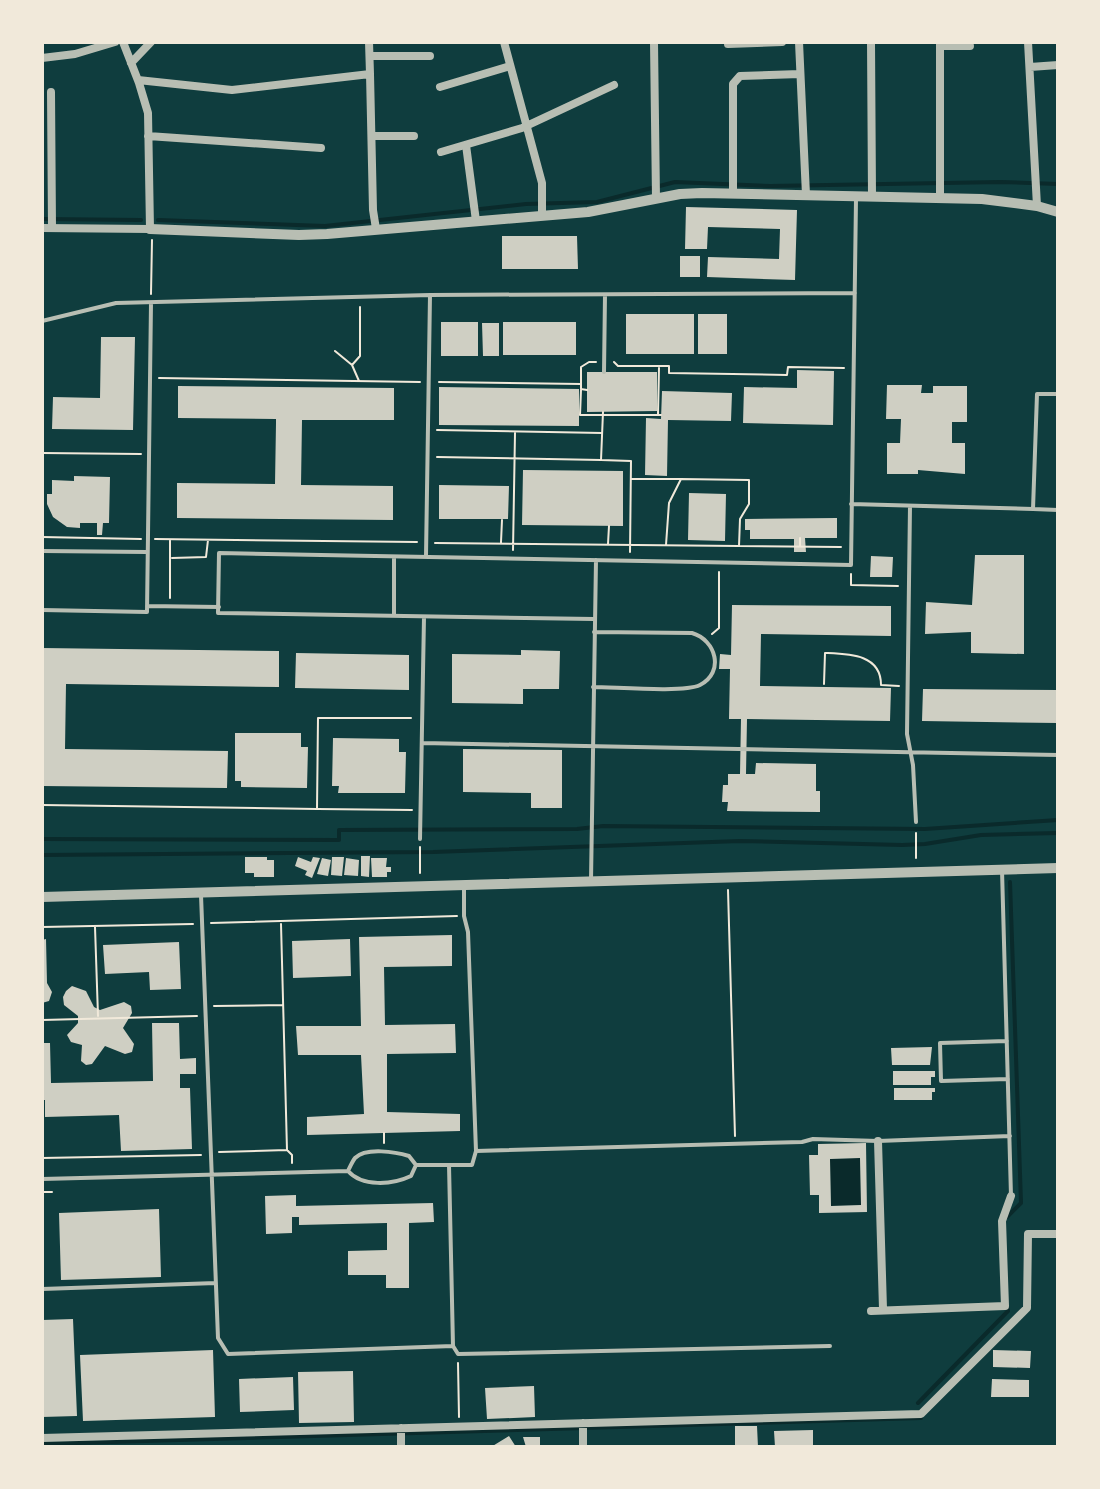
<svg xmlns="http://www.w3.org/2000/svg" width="1100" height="1489" font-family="Jost,sans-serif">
<rect width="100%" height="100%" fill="#0f3d3e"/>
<path fill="#0a2a2b" d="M860,1158l1,47 -30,1 -1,-47z"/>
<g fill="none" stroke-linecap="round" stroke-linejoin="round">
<path stroke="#0a2a2b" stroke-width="4" d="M42,219l99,1
M158,220l167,6 201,-22 71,-2 78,-20 95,4 231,-4 57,2
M42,839l297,1v-10l238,-1 26,-3 322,3 133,-9
M42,855l391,-3 307,-11 162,4 23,-1 56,-9 77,-2
M1007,1217l14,-14 -11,-321
M918,1403l90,-92 -1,-5
M42,1444l879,-26"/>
</g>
<path fill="#cfcfc3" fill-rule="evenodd" d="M686,207l111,3 -2,70 -88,-3 1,-20 71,2 1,-30 -72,-2 -1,22h-22z
M502,236h75l1,33h-76z
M680,256h20v21h-20z
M626,314h68v40h-68z
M698,314h29v40h-29z
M441,322h37v34h-37z
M503,322h73v33h-73z
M482,323h17v33h-16z
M101,337h34l-2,93 -81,-1 1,-32 47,1z
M797,370l37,1 -1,54 -90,-2 1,-36 53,1z
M587,372h70v39l-70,1z
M887,385h35l-1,8h12v-7h34v36h-15v21h13v31l-47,-4v4h-31v-31h13l1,-24h-15z
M178,386l216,2v32h-92l-1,65 92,1v34l-216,-2v-35l98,1 1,-61v-4l-98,-1z
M439,387l140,2v37l-140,-1z
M662,391l70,2 -1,28 -63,-1 -1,56 -22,-1 1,-57 15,1z
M523,470l100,1v55l-101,-1z
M74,476l36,1 -1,46h-6l-1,12h-5v-12h-17v5l-13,-1 -14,-10 -6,-13v-10h5v-14l22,1z
M439,485l70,1 -1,33h-69z
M689,493l37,1 -1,47 -37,-1z
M837,518v20h-32l1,14h-12v-13h-44v-9h-5v-11z
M975,555h49v99l-53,-1v-21l-46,2 1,-32 46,3z
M871,556l22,1 -1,20h-22z
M732,605l159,1v30l-130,-2 -1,52 131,2 -1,33 -143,-2 -1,55h9l1,-11 60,1v27h4v21l-93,-1 1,-9h-6l1,-17h5v-11h12l1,-55h-12l1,-50h-11l1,-15 11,1z
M42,648l237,3v36l-213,-3 -1,65 163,2 -1,37 -185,-2z
M521,650l39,1 -1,38h-36v15l-71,-1v-49l69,1z
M296,653l113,2v35l-114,-2z
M923,689l135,1v33l-136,-2z
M235,733h66v14h7l-1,41 -66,-1v-6h-6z
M333,738l66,1v13h7l-1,41h-67l1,-7h-7z
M463,749l99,1v58h-31v-15l-68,-1z
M361,856h9l-1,21 -8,-1z
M245,857h22v3h7v17h-20v-4h-9z
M298,857l13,5 2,-5 7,1 -8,20 -7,-3 2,-4 -12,-5z
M332,857h12l-2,19 -11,-1z
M322,858l9,2 -3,16 -11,-2z
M346,858l13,2 -1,16 -14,-1z
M371,858h16l-1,9h5v5h-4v5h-15z
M452,935v31l-68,1 1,58 70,-1 1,29 -69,1v58l73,2v17l-153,4v-18l57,-3 -3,-59h-63l-2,-29h65l-2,-89z
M46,939l1,44 5,9 -3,9 -7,2v-63z
M350,939l1,37 -58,2 -1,-37z
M179,942l2,47 -31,1 -1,-18 -44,2 -2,-29z
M72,986l14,5 8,16 6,3 24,-8 7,4 1,7 -9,15 11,16 -2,8 -7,2 -20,-8 -13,18 -6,1 -5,-4 1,-16 -11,-3 -4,-7 11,-12v-7l-14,-11 -1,-8 3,-6z
M152,1023h27l1,36 16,-1v16h-16v14h10l2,61 -71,2 -2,-36 -74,2v-17h-3v-57h8l1,40 102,-2z
M932,1047l-2,18h-38l-1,-17z
M893,1071h42v6h-4v8h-38z
M894,1088h41v4h-3v8h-38z
M866,1143l1,69 -48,1v-18h-9l-1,-40h9v-11zM860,1158l1,47 -30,1 -1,-47z
M296,1195v11l137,-3 1,19 -25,1v65h-23v-13h-38v-24l39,-1v-27l-88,2v-8h-7v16l-26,1 -1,-38z
M159,1209l2,68 -100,3 -2,-67z
M73,1319l4,97 -35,1v-97z
M213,1350l2,67 -132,4 -3,-66z
M993,1350l38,1 -1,17 -37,-1z
M353,1371l1,51 -55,1 -1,-51z
M293,1377l1,33 -54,2 -1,-33z
M992,1379l37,1v17h-38z
M534,1386l1,31 -48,2 -2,-31z
M735,1426h22l1,21h-23z
M813,1430v17h-38l-1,-16z
M509,1436l7,11h-25z
M523,1437h17v10h-14z"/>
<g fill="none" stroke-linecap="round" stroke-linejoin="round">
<path stroke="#f1e9da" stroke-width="2" d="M151,294l1,-54
M335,351l17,14 7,16
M614,362l4,4h51v7l118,2 1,-8 56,1
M352,365l8,-9v-49
M159,378l261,4
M439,382l142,2v5l6,1
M581,384v-17l8,-5h7
M581,390l-1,25h81
M603,412l-2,48 30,1 -1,91
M658,414l1,-46
M437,430l165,3
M42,453l99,1
M437,457l164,3
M632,479h49l-12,24 -3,42
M681,479l68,1v24l-9,15 -1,27
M42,537l99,2
M800,538v8
M155,539l262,3
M170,540v58
M501,542l1,-22
M435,543l406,4
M608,544l1,-18
M513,550l2,-117
M172,558l34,-1 2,-17
M851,574v11l47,1
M712,634l7,-6v-56
M824,684l1,-31c24,1 56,1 56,32l18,1
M42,805l275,4 1,-91h93
M318,809l94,1
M916,833v25
M420,847v26
M728,890l7,246
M211,923l246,-7
M281,924l6,226 5,5v8
M42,927l151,-3
M95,927l3,89
M214,1006l69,-1
M42,1020l155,-4
M384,1133v10
M219,1152l68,-2
M42,1158l159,-3
M42,1192h10
M458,1363l1,54"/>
<path stroke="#b8beb3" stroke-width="4" d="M42,321l74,-18 314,-8 425,-2
M604,372l1,-77
M851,504l182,5 4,-115h21
M910,506l-3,228 6,31 3,57
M1033,509l25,1
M42,551l105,1
M426,556l4,-261
M394,557v59
M147,606l72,1
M42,610l105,2 4,-309
M594,619l-376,-6 1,-60 632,12 5,-366
M593,687c22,0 91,6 107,-2 25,-13 16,-45 -8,-52l-98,-1
M422,743l636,12
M420,839l4,-222
M1002,870l9,326
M591,881l5,-321
M201,895l17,443 10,16 225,-8
M1007,1041l-67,2 1,38 67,-2
M476,1151l326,-9 11,-3 65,2 132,-5
M449,1165l4,181 5,8 372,-8
M348,1171c14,16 44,14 63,5l5,-11
M42,1179l306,-8c2,-4 4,-9 7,-13 11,-11 41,-6 54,-2l7,9h56l4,-14 -8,-219 -4,-16v-31
M42,1289l174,-6"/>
<path stroke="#b8beb3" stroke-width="8" d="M504,42l38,141v32
M654,42l2,157
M799,42l7,153
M871,42l1,154
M940,42v156
M1028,42l9,164
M728,44l54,-2
M940,46h30
M370,56h60
M42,58l33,-4 40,-12
M131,63l20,-21
M1030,67l28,-2
M370,74l3,136 3,19
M138,80l94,10 138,-16 -1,-32
M440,87l70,-21
M51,92l1,136
M148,136l173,12
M372,136h42
M466,145l10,76
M441,152l81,-24 92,-43
M733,193v-109l7,-8 60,-2
M42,228l108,1 -2,-116 -9,-30 -16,-41
M878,1141l5,168
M871,1311l134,-5 -3,-85 9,-25
M583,1423v24
M401,1428v19
M42,1438l879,-24 106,-106 1,-74h30"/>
<path stroke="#b8beb3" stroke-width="10" d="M150,229l149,6 28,-1 261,-22 92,-18 22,-1 280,6 55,7 21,6
M42,897l1016,-29"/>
</g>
<rect width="1100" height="1489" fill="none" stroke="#f1e9da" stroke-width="88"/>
</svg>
